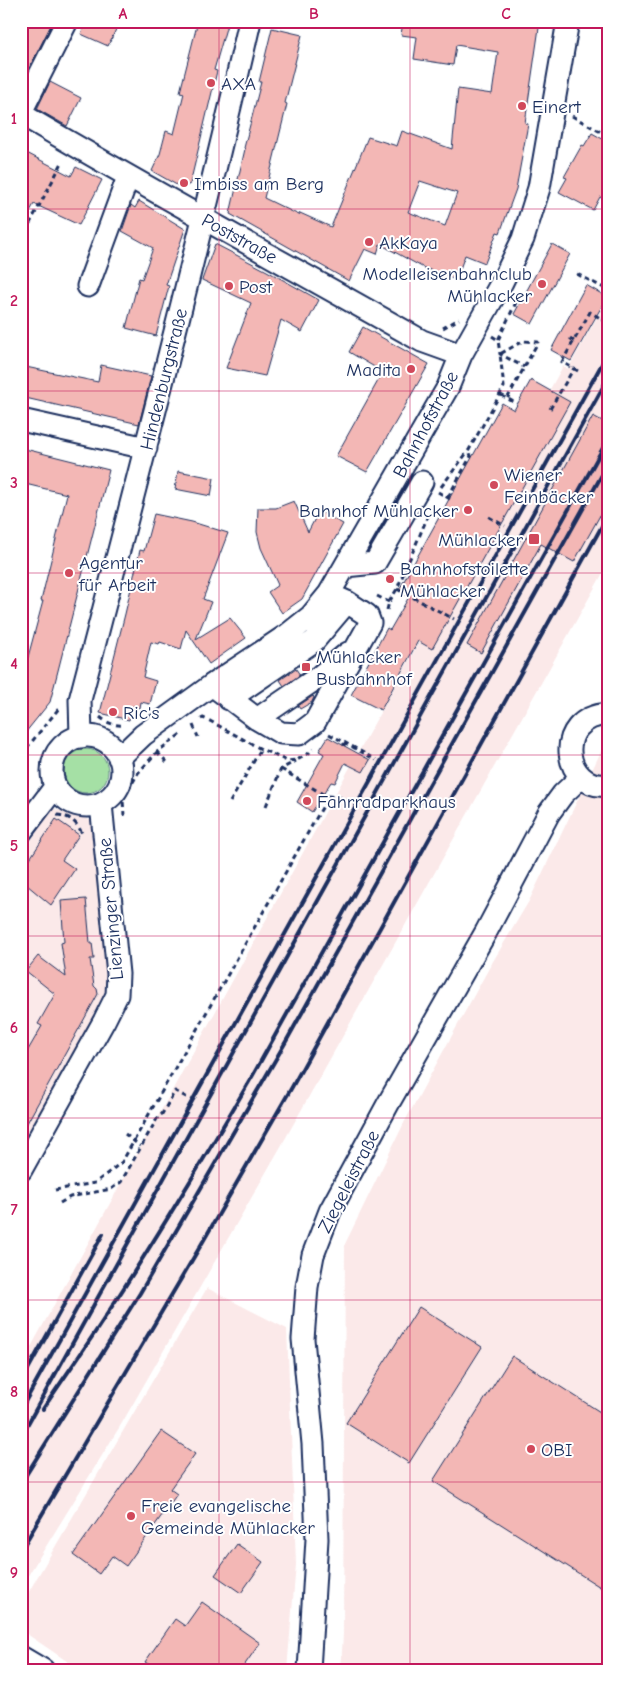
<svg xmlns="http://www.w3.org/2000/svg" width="629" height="1691" font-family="'Comic Neue',sans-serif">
<rect width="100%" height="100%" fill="#fff"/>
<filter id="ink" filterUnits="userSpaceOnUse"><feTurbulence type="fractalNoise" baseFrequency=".02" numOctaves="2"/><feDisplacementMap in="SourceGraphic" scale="10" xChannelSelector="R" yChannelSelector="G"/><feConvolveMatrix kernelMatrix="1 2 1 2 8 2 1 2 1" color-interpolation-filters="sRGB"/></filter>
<g filter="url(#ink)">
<path fill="#fbe9e9" d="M608,298v266l-328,584 -158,275 -101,164v-222l420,-763 98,-193 24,-43 5,3z
M608,737v933h-267l2,-37 2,-389 59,-121 85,-155 40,-67z
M21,798l72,23 15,174 -87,151z
M207,1288l80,41 9,235 -9,106h-207l-59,-40v-25z"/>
<path fill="#a5e0a5" stroke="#608882" d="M64 771a22 22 0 1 1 44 0a22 22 0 1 1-44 0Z"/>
<path fill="#f3b7b5" stroke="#1b2f5e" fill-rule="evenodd" d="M21,21h32l-32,63z
M86,21h34l-12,25 -27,-12z
M198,21h30l-14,49 3,1 -27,113 -8,4 -30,-17 8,-17 6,-23 8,3 10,-41 -4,-1z
M403,21h137l-15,102 3,1 -12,65 -16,44 -3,-1 -12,31 -20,-8 -9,25 -34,-13 -42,-23 -3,10 -12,-5 -16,32 -119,-67 15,-65 -1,-1 17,-66h-2l13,-54 30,7 -17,68 2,1 -23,94 35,17 1,-2 31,14 37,-90 29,9 5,-15 50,18 6,-60 34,5 6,-42 -42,-7 -3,20 -39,-6 3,-22 -16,-2zM420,181l37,12 -12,33 -37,-14z
M50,82l31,16 -14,28 -30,-17z
M592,133l16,9v47l-5,9 -3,-1 -7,13 -34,-18 8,-14 -3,-1 18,-32 2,1z
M21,150l50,26 5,-9 26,13 -23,45 -45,-21 -13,24z
M139,201l46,28 -19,56 3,1 -13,50 -30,-8 13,-50 3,1 11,-31 -31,-17 9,-26 4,3z
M215,244l52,27 52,29 -17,32 -21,-12 -16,56 -39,-8 25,-65 -49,-23z
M552,244l18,10 -38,70 -18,-10z
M586,285l21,12 -36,64 -20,-11z
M363,327l66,37 -62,108 -31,-16 47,-84 -34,-20z
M101,365l50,11 -12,48 -118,-27v-31l77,16z
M531,380l39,22 -138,247 -14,-8 -37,69 -30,-15 36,-67 3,2 20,-35 -11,-5 103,-187 12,7z
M593,416l15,8v77l-34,61 -33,-18 -60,109 -14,-8z
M21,448l88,22 -59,232 -29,36v-55l22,-82h-2l26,-107 -46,-11z
M178,471l36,7 -3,18 -36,-7z
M294,501l14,31 11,-21 24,13 -41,75 -20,14 -14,-21 10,-7 -17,-37 -4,-16 1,-24h18z
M154,514l38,8 36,11 -25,66 8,3 -15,37 34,-21 16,20 -37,26 -23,-34 -5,19 -21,-7 -1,2 -8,-2 -8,35 13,4 -6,23 -9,-2 -1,6 -7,-2 -4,14 -29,-7 25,-99 15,-64 4,1z
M296,669l4,6 -16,11 -4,-6z
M313,696l1,1 -2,5 -12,7 -2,-3z
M328,737l42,23 -7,12 -18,-9 -10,20 -4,-1 -19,30 -15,-10 27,-48 -5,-3z
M56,819l23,16 -17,25 13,9 -24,36 -30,-25v-8z
M86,899l4,44h2l2,16h-4l4,27 3,3 1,5 -77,140v-72l21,-36 -4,-2 17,-30 -29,-23 12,-15 28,21 -5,-34 3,-1 -3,-41z
M419,1307l63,40 -73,116 -63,-40z
M512,1356l96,61v175l-175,-111z
M161,1431l34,23 -25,35 7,5 -51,72 -14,-10 -13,18 -26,-19z
M237,1544l26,18 -22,31 -26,-18z
M202,1602l58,41 -19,27h-84l-12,-8 30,-43 10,7z"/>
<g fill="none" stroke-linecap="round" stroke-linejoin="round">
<g stroke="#1b2f5e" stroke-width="25">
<path id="minor" d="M21,112l46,-91
M21,114c132,78 267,151 401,227l39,14
M88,286l40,-109
M21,420l125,28
M345,566l30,-3 47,-81
M212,685l45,34 24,14 18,1 16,-12 55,-99 -3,-8 -20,-13 -18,-8
M229,699l85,-58 33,-39
M608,714c-57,4 -44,77 0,71
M257,719l63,-43 28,-23
M52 771a35 35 0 1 1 70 0a35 35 0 1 1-70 0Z
M81,737l-1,-37c59,-226 118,-452 170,-679
M119,758l24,-23 69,-50 75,-50 24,-19 18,-22 119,-207 13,-32 41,-73 21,-43 16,-51 29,-167
M21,832l34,-45
M21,1170l83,-149 13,-26 1,-21 -17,-170
M21,1657l22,13
M309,1670l8,-131 -4,-95 -10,-105 4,-52 6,-32 17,-44 58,-107 98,-172 63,-119 14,-19 18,-17"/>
</g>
<path stroke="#1b2f5e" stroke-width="3" stroke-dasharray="5 4" stroke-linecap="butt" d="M572,116l36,20
M602,231l6,4
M21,240l42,-79
M577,274l31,16
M520,294l-22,46 2,14 24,13
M443,328l16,-9
M492,336l6,4
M570,338l6,5
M578,371l-16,-9 28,-50 15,9
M501,395l16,9
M550,409l24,-41
M441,487l28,-37 35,-63 -4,-33 23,-13 15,1 -31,57
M438,492l12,7
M604,495l4,-8
M448,497l23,-41 -2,-6
M489,517l16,9
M397,589l57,30
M377,596l12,6
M387,610l2,-8 8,-13 33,-78
M100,717c7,6 15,9 24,8
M201,719l2,-1 7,3 51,28 26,12 10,-1 12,-7 4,-4
M193,725l5,12
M329,734l15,8v4
M344,742l32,18
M157,752l11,11
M21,755l39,-48
M281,769l45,27 13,1 13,6
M230,802l31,-53
M266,806l15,-37 15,-8
M57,815c14,1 20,8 26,20
M124,816l-1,-16 15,-27 19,-21 25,-19
M21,862l8,-12
M125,1134l15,12
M55,1190l40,-7 27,-21 201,-356 8,-9
M60,1203l10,-6 41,-8 10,-7 37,-65 4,-3 13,-23 13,7"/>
<use href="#minor" stroke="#fff" stroke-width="21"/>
<path stroke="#1b2f5e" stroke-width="4" d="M21,1382l82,-148
M21,1409l587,-1056
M43,1409c22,-33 45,-65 66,-98 50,-77 98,-157 144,-236l355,-636
M21,1436l587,-1058
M21,1483l119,-190 148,-255 320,-574
M21,1550l180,-305 91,-158 316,-572"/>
</g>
</g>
<path fill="none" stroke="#c2185b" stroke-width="1" stroke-opacity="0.55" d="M219,21v1649M410,21v1649M21,209h587M21,391h587M21,573h587M21,755h587M21,936h587M21,1118h587M21,1300h587M21,1482h587"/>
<g fill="#d1495b" stroke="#fff" stroke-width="2">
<circle cx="211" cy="83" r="5"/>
<circle cx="522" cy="106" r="5"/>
<circle cx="184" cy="183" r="5"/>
<circle cx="369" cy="242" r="5"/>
<circle cx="542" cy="284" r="5"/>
<circle cx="229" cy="286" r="5"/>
<circle cx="411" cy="369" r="5"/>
<circle cx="494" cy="485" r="5"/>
<circle cx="468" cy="510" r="5"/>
<rect x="528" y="533" width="12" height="12" rx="2.5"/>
<circle cx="69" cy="573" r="5"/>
<circle cx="390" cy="579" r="5"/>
<rect x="301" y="662" width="10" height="10" rx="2.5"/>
<circle cx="113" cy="712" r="5"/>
<circle cx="307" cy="801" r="5"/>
<circle cx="531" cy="1449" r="5"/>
<circle cx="131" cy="1516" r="5"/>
</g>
<g text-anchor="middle" stroke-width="4" stroke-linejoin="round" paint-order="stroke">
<g font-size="19" fill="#1b2f5e" stroke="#fff" text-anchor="start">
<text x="221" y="90">AXA</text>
<text x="532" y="113">Einert</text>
<text x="194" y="190">Imbiss am Berg</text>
<text x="379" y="249">AkKaya</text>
<text x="532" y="280" text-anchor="end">Modelleisenbahnclub<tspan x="532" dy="22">Mühlacker</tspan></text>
<text x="239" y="293">Post</text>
<text x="401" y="376" text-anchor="end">Madita</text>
<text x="504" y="481">Wiener<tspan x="504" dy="22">Feinbäcker</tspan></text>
<text x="458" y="517" text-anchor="end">Bahnhof Mühlacker</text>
<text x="523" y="546" text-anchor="end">Mühlacker</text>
<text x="79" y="569">Agentur<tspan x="79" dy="22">für Arbeit</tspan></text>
<text x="400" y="575">Bahnhofstoilette<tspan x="400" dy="22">Mühlacker</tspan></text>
<text x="316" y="663">Mühlacker<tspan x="316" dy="22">Busbahnhof</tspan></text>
<text x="123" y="719">Ric's</text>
<text x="317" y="808">Fahrradparkhaus</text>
<text x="541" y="1456">OBI</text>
<text x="141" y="1512">Freie evangelische<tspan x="141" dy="22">Gemeinde Mühlacker</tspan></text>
</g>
<g font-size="19" fill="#1b2f5e" stroke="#fff">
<text transform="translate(240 238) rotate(29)" y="7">Poststraße</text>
<text transform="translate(163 379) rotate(-76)" y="7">Hindenburgstraße</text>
<text transform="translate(425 424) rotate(-62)" y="7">Bahnhofstraße</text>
<text transform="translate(110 909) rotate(-95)" y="7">Lienzinger Straße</text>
<text transform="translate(348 1181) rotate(-63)" y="7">Ziegeleistraße</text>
</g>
</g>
<rect width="629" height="1691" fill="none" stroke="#fff" stroke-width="55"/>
<rect x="28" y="28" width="574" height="1636" fill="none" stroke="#c2185b" stroke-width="2"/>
<g font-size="16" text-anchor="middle" font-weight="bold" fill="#c2185b">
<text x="123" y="19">A</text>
<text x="314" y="19">B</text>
<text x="506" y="19">C</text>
<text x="14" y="124">1</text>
<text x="14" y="306">2</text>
<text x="14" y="488">3</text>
<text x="14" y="669">4</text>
<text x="14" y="851">5</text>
<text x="14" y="1033">6</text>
<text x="14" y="1215">7</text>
<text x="14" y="1397">8</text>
<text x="14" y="1578">9</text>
</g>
</svg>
